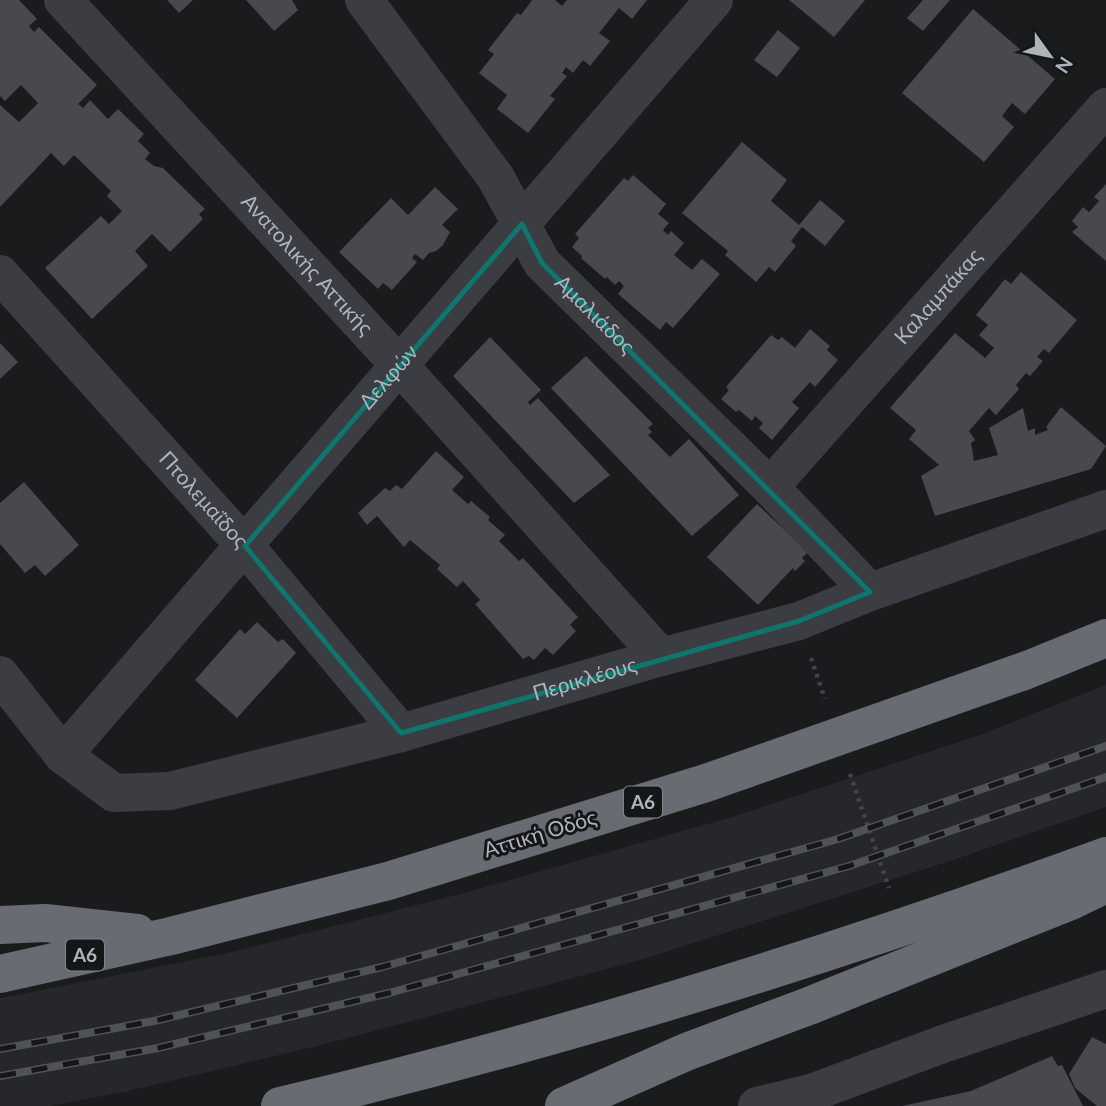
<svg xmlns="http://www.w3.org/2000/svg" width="1106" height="1106" font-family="Lato,sans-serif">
<rect width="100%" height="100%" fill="#1a1b1d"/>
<path fill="#26272a" d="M1106,685v122l-153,53 -313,100 -134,36 -189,50 -189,45 -78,15h-50v-108l228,-45 236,-60 272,-77 247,-82z"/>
<path fill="#47494d" d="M0,0h19l18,19 -8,7 5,6 5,-5 58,58 -19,19 5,4 7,-8 18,19 10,-10 26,25 -6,7 12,12 -5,6 9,7 9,2 42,41 -6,5 4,5 -33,33 -18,-18 -17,17 13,15 -56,53 -47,-51 56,-52 8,8 13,-13 -15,-15 4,-5 -37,-36 -10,11 -13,-13 -51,54v-102l19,17 19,-19 -17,-18 -16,16 -5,-5z
M167,0h26l-14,13z
M246,0h46l6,10 -24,21z
M532,0h23l7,6 5,-6h80l-15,19 -13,-11 -20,25 11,8 -20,25 -7,-6 -10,13 -7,-6 -4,6 5,3 -17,20 5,3 -27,34 -31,-24 10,-14 -28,-22 15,-19 -6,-4 29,-37 4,2z
M789,0h76l-31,37z
M923,0h27l-27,31 -16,-13z
M973,9l82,70 -30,35 -13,-11 -10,13 12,11 -30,35 -82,-69z
M778,30l22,18 -23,29 -23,-17z
M742,142l45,38 -16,21 28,24 21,-25 25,21 -20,25 -23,-19 -11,14 5,5 -21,26 -6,-5 -13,15 -31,-27 3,-4 -46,-38z
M633,175l33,29 -8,10 11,9 -6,7 5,5 3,-4 13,12 -10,12 18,15 10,-11 18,15 -47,54 -7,-6 -6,8 -42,-36 6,-8 -5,-5 -4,4 -8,-8 -2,2 -24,-21 1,-2 -10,-9 7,-9 -4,-4 49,-56 4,3z
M1106,184v77l-34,-29 6,-5 -6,-6 11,-14 6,5 10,-11 -5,-4z
M435,187l23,22 -16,16 8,7 -7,13 -7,6 -7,2 -6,7 -8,-6 -3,4 5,4 -25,28 -9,-7 -5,6 -39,-37 52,-54 17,17z
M1021,272l56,48 -28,33 -5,-4 -7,8 6,4 -13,15 -4,-3 -10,12 3,4 -23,26 -7,-7 -20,23 6,9 -4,3 3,18 24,-6 -9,-27 34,-20 5,23 7,-3v7l13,-5 -2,-3 15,-20 45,39 -15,23 -156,47 -14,-40 18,-11 -30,-26 7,-9 -26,-22 65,-75 30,25 9,-10 -15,-13 9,-10 -12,-10 29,-36 6,5z
M810,329l20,17 -3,4 11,10 -23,27 -5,-5 -18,20 7,6 -27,32 -13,-12 4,-5 -8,-7 -3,5 -13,-11 -3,2 -15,-13 8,-9 -3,-3 45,-52 7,5 4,-3 13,11z
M490,337l51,53 -13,12 2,3 8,-7 72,77 -36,28 -121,-127z
M0,343l18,19 -18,17z
M586,356l67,68 -5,4 4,4 -4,3 22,22 19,-18 50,56 -47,41 -141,-148z
M436,451l28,26 -12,13 16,14 3,-3 19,16 -2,3 17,15 -6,6 20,20 4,-3 55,59 -8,8 6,6 -23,24 -8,-7 -11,12 -5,-4 -6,3 -48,-55 5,-4 -17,-19 -6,6 -20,-18 3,-4 -30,-25 -6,7 -27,-31 -10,9 -9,-12 27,-25 5,3 6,-6 6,4z
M24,482l55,63 -34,31 -10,-11 -10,8 -25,-29v-41z
M757,504l51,48 -6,6 3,3 -10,10 -2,-3 -35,37 -51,-48z
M257,622l21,20 5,-3 13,14 -59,65 -42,-38 45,-51 5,5z
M1092,1037l14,7v62h-9l-22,-18 -6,-14z
M1052,1056l6,10 4,-1 21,41h-181l69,-15z"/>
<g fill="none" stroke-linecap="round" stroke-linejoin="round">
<path stroke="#424449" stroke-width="4.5" stroke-dasharray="3.5 5" stroke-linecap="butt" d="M811,658l14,41
M850,774l39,114"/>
<g stroke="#3c3d42" stroke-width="38">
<path id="s1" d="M63,0l337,366 261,291"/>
<path id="s2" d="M364,0l132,178 46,85 228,224 100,105"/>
<path id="s3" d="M0,274l245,272 156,187"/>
<path id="s4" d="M770,487l336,-380"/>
<path id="s5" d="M0,675l63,80 51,38 56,-2 231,-58 260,-76 138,-36 71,-29 236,-83"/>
<path id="s6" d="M63,755l651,-755"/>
<path d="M757,1106l54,-13 132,-49 163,-55"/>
</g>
<path stroke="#686c72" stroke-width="38" d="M0,925l45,-2 92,10
M0,974l171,-38 217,-55 318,-98 321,-113 79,-32
M280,1106c280,-66 556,-152 826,-250
M564,1106l122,-54 123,-46 264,-106 33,-16"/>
<g stroke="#4f5257" stroke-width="8">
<path id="rail" d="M0,1049l154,-28 228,-54 456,-128 268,-93
M0,1076l158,-28 231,-55 460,-127 257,-89"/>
</g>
<use href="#rail" stroke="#151618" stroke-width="5" stroke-dasharray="16" stroke-linecap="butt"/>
</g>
<path fill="none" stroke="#0f766e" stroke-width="5" stroke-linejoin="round" d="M522,224l20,39 328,329 -71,29 -398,112 -156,-187z"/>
<g text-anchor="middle" stroke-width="6" stroke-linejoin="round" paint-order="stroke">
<g fill="#151618" stroke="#7f858b" stroke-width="2">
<rect x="624" y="786.5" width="38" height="31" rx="5"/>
<rect x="66" y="939.5" width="38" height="31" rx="5"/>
</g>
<g font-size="19" font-weight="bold" fill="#adb4bc">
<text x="643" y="809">Α6</text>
<text x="85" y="962">Α6</text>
</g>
<g font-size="21" fill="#adb4bc" stroke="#151618">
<text dy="7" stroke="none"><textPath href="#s1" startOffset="360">Ανατολικής Αττικής</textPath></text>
<text dy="7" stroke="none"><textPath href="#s4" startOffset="254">Καλαμπάκας</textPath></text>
<text dy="7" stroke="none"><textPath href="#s2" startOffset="392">Αμαλιάδος</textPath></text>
<text dy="7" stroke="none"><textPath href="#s6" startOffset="499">Δελφών</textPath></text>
<text dy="7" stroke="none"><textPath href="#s3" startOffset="304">Πτολεμαΐδος</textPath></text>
<text dy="7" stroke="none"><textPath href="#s5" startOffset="651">Περικλέους</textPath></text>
<text transform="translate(540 834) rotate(-17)" y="7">Αττική Οδός</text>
</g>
</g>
<g transform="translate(1050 56) rotate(123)" stroke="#151618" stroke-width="5" paint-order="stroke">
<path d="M0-5L12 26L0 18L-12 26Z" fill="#adb4bc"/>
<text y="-10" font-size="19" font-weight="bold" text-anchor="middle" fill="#adb4bc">N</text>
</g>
</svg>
